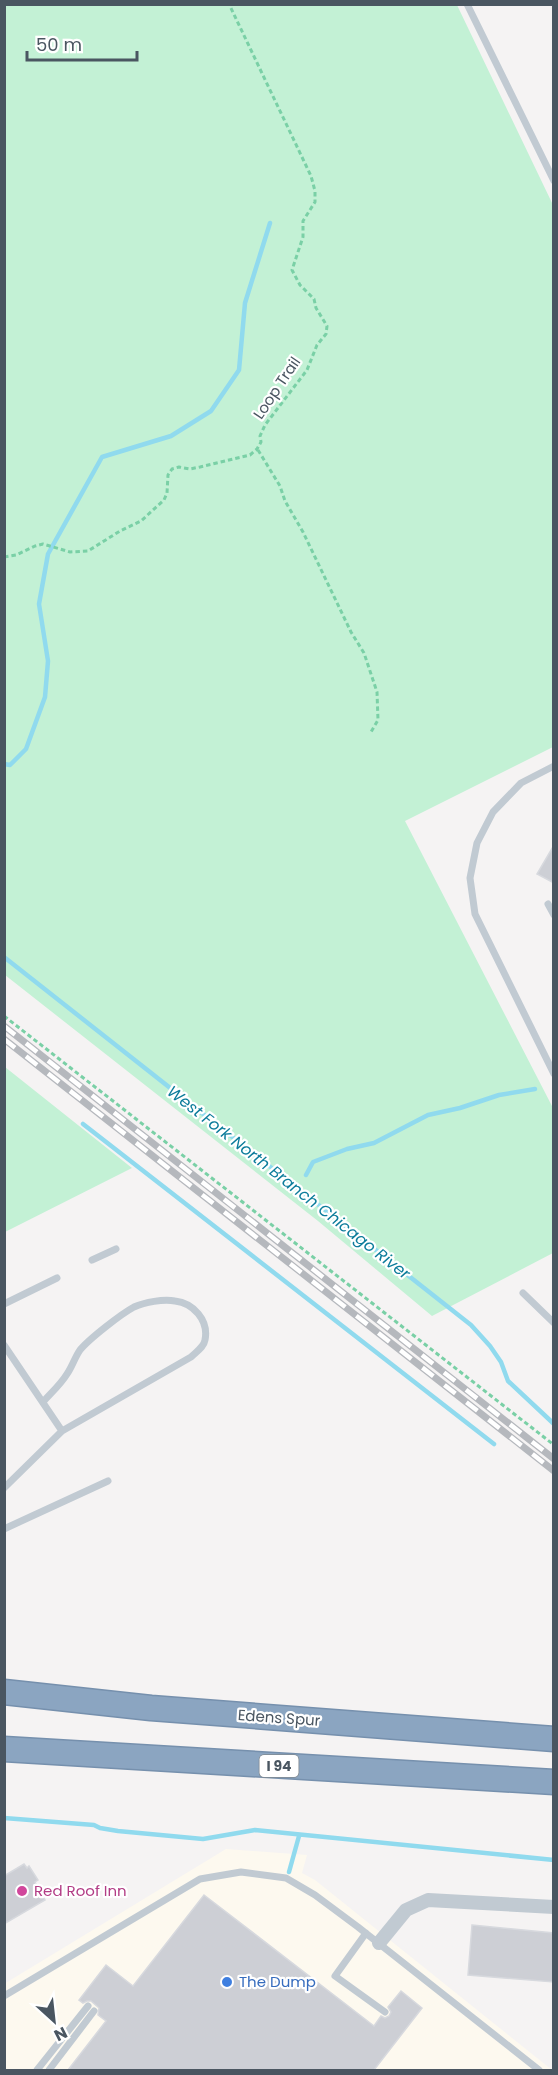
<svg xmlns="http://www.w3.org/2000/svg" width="558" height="2075" font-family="Poppins,sans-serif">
<rect width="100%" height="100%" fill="#f5f3f3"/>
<path fill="#fdf9ef" d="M226,1849l81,6 -5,18 13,7 237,190h-547l-1,-86z"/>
<path fill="#c3f1d5" d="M4,5h453l96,200v542l-148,74 148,287v145l-121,63 -114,-95 -313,-246z
M5,1067l127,101 -127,64h-1z"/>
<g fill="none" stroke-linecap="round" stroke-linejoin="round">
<path stroke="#90daee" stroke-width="4.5" d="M4,764l6,1 16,-16 19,-52 3,-36 -9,-57 9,-50 54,-97 69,-21 40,-25 28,-41 6,-67 25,-80
M4,957l467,368 19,21 11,16 7,19 46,43
M83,1124l411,320
M306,1175l7,-13 34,-13 27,-6 54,-28 32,-7 39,-13 36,-6
M4,1818l90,7 6,3 18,3 85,8 52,-9 299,30
M289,1872l10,-36"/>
</g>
<path fill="#cdcfd5" stroke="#d7d9de" stroke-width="1.5" d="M554,845v38l-17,-9z
M24,1864l3,4 2,-2 9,14 -3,2 10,18 -41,24v-48z
M204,1895l170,131 7,-10 4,2 4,-2 2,-4 -3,-5 13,-16 21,17 -48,62h-306l38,-49 -8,-6 1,-7 -8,-7h-4l-4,2 -4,-3 27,-35 27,21z
M472,1925l82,8v49l-86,-7z"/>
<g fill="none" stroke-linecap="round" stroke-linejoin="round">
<g stroke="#7690ad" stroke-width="27">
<path id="highway" d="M4,1692l147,16 403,31
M4,1749l550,33"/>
</g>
<path stroke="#7ad0a6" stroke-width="3" stroke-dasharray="4.5 3" stroke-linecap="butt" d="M258,450l22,36 5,15 18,31 48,100 13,21 13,39 1,28 -7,12
M4,557l12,-2 19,-9 8,-2 27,8 18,-1 32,-20 21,-10 23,-21 3,-7 1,-18 4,-6 7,-2 11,2 10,-2 50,-12 7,-6 4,-7 -1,-6 5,-11 42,-55 10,-25 9,-11 1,-8 -11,-18 -2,-9 -14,-14 -8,-15 11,-33v-16l12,-19v-11l-4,-15 -82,-172
M4,1016l550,429"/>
<path stroke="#c1cad2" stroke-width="7" d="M467,4l87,177
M554,766l-33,17 -28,29 -16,31 -7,35 5,36 79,160
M548,904l6,11
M92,1260l24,-11
M523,1293l31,30
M4,1304l53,-26
M4,1345l58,86 -58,57
M43,1402c8,-9 18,-18 24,-28 5,-7 8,-17 13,-24 9,-11 41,-36 54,-43 11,-5 29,-8 41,-6 18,2 34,19 30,39 -1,7 -9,12 -14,17l-129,74
M4,1529l104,-48
M366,1933l-31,43 50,36
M4,1996l196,-117 41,-7 45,6 29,17 43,32 181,143
M37,2070l51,-64
M49,2070l45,-59"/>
<path stroke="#c1cad2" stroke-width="14" d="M379,1943l27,-33 22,-10 126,7"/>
<use href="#highway" stroke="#8ba5c1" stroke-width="24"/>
<g stroke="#b5b8bd" stroke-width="7">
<path id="rail" d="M4,1026l550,433
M4,1039l550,432"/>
</g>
<use href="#rail" stroke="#fff" stroke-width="4.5" stroke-dasharray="14" stroke-linecap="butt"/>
</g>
<circle fill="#d1479c" stroke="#fff" stroke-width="2" cx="22" cy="1891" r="6"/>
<circle fill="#3f7fe0" stroke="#fff" stroke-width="2" cx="227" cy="1982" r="6"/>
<g text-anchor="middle" stroke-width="4.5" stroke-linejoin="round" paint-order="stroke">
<rect fill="#fff" stroke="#808990" stroke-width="1.5" x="259.5" y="1755" width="39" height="22" rx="4.5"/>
<g font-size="14" font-weight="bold" fill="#4a5661">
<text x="279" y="1771">I 94</text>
</g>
<g font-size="15" fill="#4a5661" stroke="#fff">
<text transform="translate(277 388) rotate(-56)" y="5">Loop Trail</text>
<text transform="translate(279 1718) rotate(4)" y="5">Edens Spur</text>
</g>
<g font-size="15" fill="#b23c85" stroke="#fff" text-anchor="start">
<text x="34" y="1896">Red Roof Inn</text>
</g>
<g font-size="15" fill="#366cbe" stroke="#fff" text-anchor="start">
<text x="239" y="1987">The Dump</text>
</g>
<g font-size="16" font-style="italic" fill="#0c7c9b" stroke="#fff">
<text transform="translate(289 1182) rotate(38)" y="6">West Fork North Branch Chicago River</text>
</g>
</g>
<rect width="558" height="2075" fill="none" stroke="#4a5661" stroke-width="12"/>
<g transform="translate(54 2021) rotate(153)" stroke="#ffffff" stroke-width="4.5" paint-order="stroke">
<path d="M0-4.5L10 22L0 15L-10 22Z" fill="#4a5661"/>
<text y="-9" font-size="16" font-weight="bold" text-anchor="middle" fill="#4a5661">N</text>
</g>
<path d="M27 51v9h110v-9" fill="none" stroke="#4a5661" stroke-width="3"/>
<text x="36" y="51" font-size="18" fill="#4a5661" stroke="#ffffff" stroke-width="4.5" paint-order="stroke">50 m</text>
</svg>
